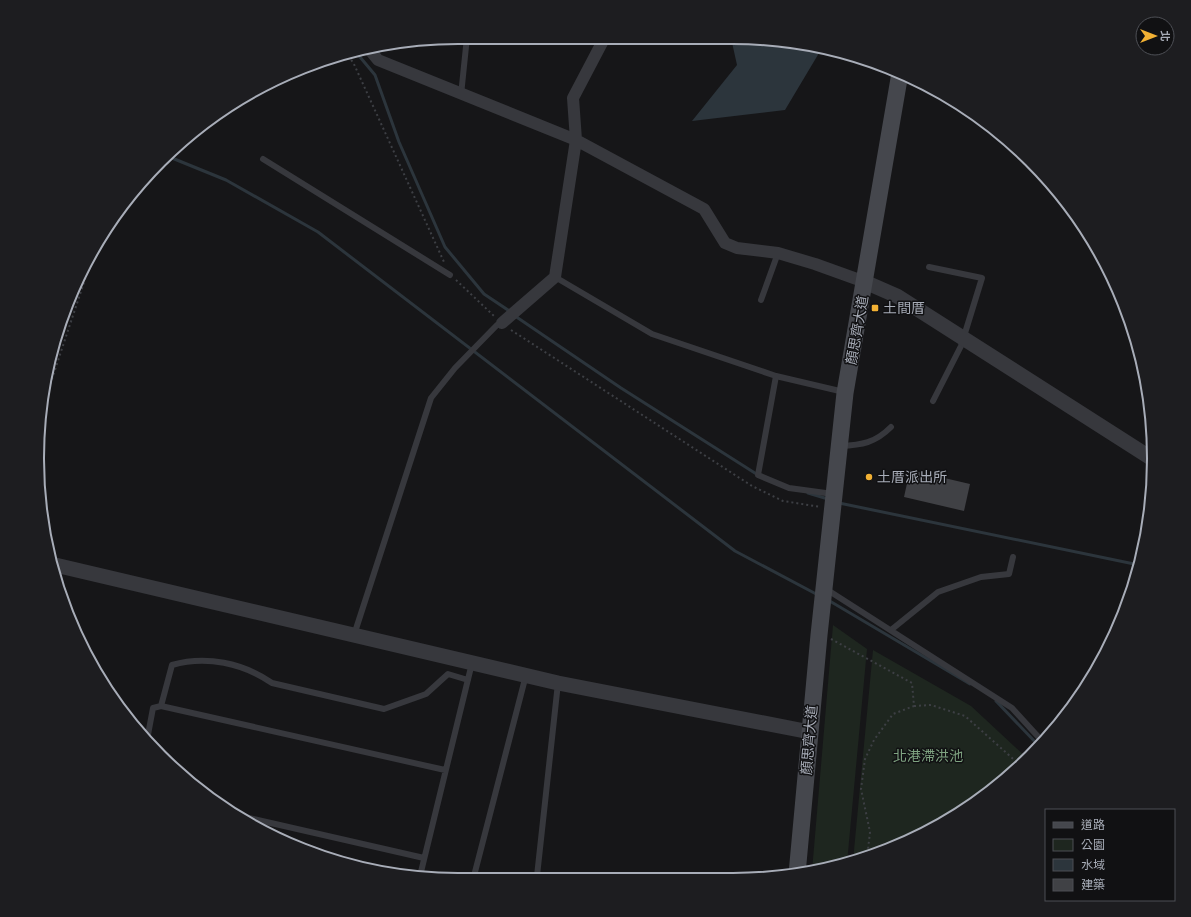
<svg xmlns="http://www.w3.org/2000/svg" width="1191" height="917" font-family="Commissioner,'Noto Sans TC',sans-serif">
<rect width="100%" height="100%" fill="#161618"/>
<path fill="#1e261f" d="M833,625l34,24 -20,214 -35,8z
M873,650l98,56 57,53 -62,50 -98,49 -15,3z"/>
<path fill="#2c353c" d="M731,38h29l62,10 -37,62 -93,11 45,-56z"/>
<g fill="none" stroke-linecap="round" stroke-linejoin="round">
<path stroke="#2c353c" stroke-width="3" d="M355,51l20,24 24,67 46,105 39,47 27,18
M167,156l59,24 92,52 417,319 83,44
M515,316l106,72 137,87
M808,493l20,6
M839,503l300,62
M828,600l142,84
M996,701l43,45"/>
</g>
<path fill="#404145" d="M910,470l60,14 -6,27 -60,-14z"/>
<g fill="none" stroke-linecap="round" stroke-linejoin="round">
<path stroke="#3d3f44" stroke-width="2" stroke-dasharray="2 3" stroke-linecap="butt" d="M344,53l9,9 91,200
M456,280l38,36
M511,330l241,156 31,15 38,6
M44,403l53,-160
M831,639l81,44 2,23 -21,8 -19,26 -9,19 -4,30 9,43 -3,26
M914,706l17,-1 34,11 55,49"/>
<path stroke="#37383d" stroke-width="6" d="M461,95l6,-58
M263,159l187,116
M929,267l53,11 -21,68 -28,55
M555,277l97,57 124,42 68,16
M761,300l17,-47
M776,376l-18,99 31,13 44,6
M840,446c22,-1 35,-3 51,-19
M826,589l186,119 31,34
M891,630l47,-38 43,-15 28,-3 4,-17
M354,635l77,-237 24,-30 42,-43 5,-2
M147,740l6,-32 8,-2
M445,770l-284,-64 11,-41c34,-10 71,-2 100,18l112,26 42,-15 22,-20 20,6
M236,815l188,43
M475,872l51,-197
M420,876l52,-213
M537,876l21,-193"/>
<path stroke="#37383d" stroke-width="12" d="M369,49l9,11 198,80 128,69 21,34 12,5 41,5 37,11 50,18
M502,323l53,-46 21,-137 -3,-42 32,-61"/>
<path stroke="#37383d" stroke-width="15" d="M865,282l32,14 257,164
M51,564l507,119 252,49"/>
<path stroke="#45474d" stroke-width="17" d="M797,874l22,-239 26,-242 55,-320"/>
</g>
<g fill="#f2b134" stroke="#111113" stroke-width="1.5">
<rect x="871" y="304" width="8" height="8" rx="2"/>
<circle cx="869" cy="477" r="4"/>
</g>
<g text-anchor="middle" stroke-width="3" stroke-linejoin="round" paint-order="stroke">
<g font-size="14" fill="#a8adb8" stroke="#111113" text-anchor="start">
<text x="883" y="313">土間厝</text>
<text x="877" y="482">土厝派出所</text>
</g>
<g font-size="14" fill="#a8adb8" stroke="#111113">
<text transform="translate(857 330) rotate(-80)" y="5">顏思齊大道</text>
<text transform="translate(809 740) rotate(-85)" y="5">顏思齊大道</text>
</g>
<g font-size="14" fill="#7fa381" stroke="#111113">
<text x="928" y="761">北港滯洪池</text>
</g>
</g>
<path d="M0 0H1191V917H0ZM458 44H733A414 414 0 0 1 1147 458V459A414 414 0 0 1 733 873H458A414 414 0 0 1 44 459V458A414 414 0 0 1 458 44Z" fill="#1d1d20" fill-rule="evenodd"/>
<path fill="none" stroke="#a8adb8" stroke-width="2" d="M458 44H733A414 414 0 0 1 1147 458V459A414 414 0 0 1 733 873H458A414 414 0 0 1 44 459V458A414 414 0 0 1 458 44Z"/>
<rect x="1045" y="809" width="130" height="92" fill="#111113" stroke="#4d4f55"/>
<rect x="1053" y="822" width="20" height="6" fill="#45474d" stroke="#4d4f55"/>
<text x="1081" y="829" font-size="12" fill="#a8adb8">道路</text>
<rect x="1053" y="839" width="20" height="12" fill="#1e261f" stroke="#4d4f55"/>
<text x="1081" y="849" font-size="12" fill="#a8adb8">公園</text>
<rect x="1053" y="859" width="20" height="12" fill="#2c353c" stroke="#4d4f55"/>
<text x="1081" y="869" font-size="12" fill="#a8adb8">水域</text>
<rect x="1053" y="879" width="20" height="12" fill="#404145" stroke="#4d4f55"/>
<text x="1081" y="889" font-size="12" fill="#a8adb8">建築</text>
<g transform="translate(1155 36) rotate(90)"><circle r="19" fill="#111113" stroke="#4d4f55"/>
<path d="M0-3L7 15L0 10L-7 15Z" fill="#f2b134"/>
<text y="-6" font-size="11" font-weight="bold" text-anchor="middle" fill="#a8adb8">北</text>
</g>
</svg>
